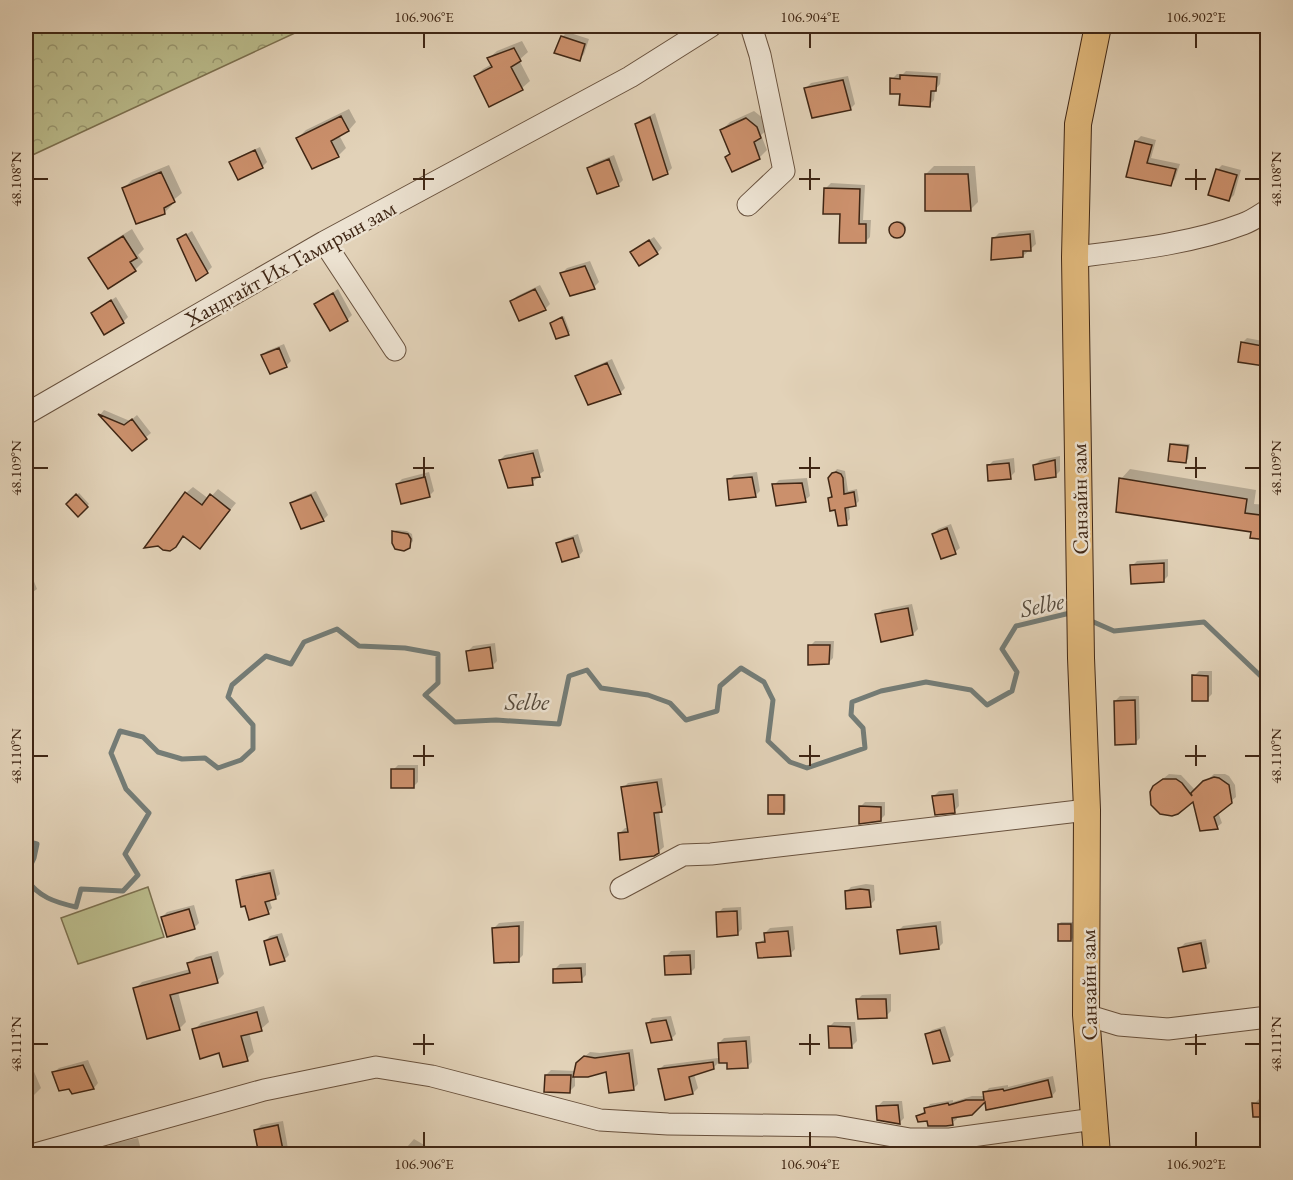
<svg xmlns="http://www.w3.org/2000/svg" width="1293" height="1180" font-family="'EB Garamond',serif">
<defs>
<pattern id="forest-crowns" width="20" height="18" patternUnits="userSpaceOnUse" patternTransform="scale(1.5)"><rect width="20" height="18" fill="#b9ba8a"/><path d="M2 6a3 3 0 1 1 6 0M12 15a3 3 0 1 1 6 0" fill="none" stroke="#989770"/></pattern>
</defs>
<rect width="100%" height="100%" fill="#e2d2b8"/>
<filter id="stains"><feTurbulence type="fractalNoise" baseFrequency=".00333" numOctaves="4"/><feColorMatrix values="0 0 0 0 .2 0 0 0 0 .09 0 0 0 0 .02 0 0 0 .5 -.17"/></filter>
<radialGradient id="worn" r=".72"><stop offset=".6" stop-color="#630" stop-opacity="0"/><stop offset="1" stop-color="#630" stop-opacity=".3"/></radialGradient>
<path fill="url(#forest-crowns)" stroke="#7c704f" stroke-width="1.5" d="M26,26h284l-284,132z"/>
<path fill="#b9ba8a" stroke="#7c704f" stroke-width="1.5" d="M148,887l16,50 -86,27 -17,-46z"/>
<path fill="#0003" d="M567,32l22,7 -5,15 -5,5 -17,-22z
M522,41l6,11 -9,8 11,21 -8,7 -33,17 -13,-29 7,-7 9,-5 -3,-6 8,-7z
M1267,44h1v25l-9,-3z
M906,71l35,2 -1,11 -5,6 -1,10 -5,5 -28,-12 -9,-14 5,-5h6z
M848,76l7,28 -5,5 -44,-21 5,-5z
M349,109l7,13 -7,8 -10,5 7,13 -8,8 -40,-18 8,-8z
M754,111l10,8 4,10 -7,6 6,15 -8,8 -32,-1 4,-4 -9,-23 8,-8z
M655,113l17,55 -5,5 -31,-48 5,-5z
M1141,136l15,4 -5,18 29,6 -5,15 -5,5 -42,-8 8,-35z
M260,147l7,15 -5,5 -31,-4 5,-5z
M614,155l9,25 -5,5 -29,-17 5,-5z
M169,165l13,28 -11,9 1,3 -8,8 -40,-25 8,-8z
M1222,165l19,5 -7,25 -5,5 -12,-30z
M934,166h41l3,36 -8,8 -44,-36z
M831,183l34,2 -2,35h8l-1,17 -5,5 -24,-29 -15,-25z
M892 228a7 7 0 1 1 14 0a7 7 0 1 1-14 0Z
M132,229l12,20 -6,6 5,7 -8,8 -27,16 -18,-28 8,-8z
M1034,230l2,14 -13,12 -29,-18 5,-5z
M192,231l20,36 -5,5 -28,-33z
M654,237l8,11 -5,5 -20,-5z
M590,261l9,21 -5,5 -32,-14 5,-5z
M540,285l10,19 -5,5 -33,-8 5,-5z
M338,289l14,26 -5,5 -31,-16z
M116,297l12,20 -5,5 -31,-9z
M564,316l6,16 -13,5 -5,-14z
M1247,338l21,4v19l-4,4 -22,-22z
M284,344l7,17 -4,4 -16,7 -8,-17 4,-4z
M612,359l13,29 -5,5 -43,-16 5,-5z
M104,410l26,11 7,-6 14,18 -19,16 -32,-34z
M1173,443l17,1 -2,15 -2,2 -15,-16z
M538,449l6,22 -7,5v2l-5,5 -32,-23 5,-5z
M1060,456v15l-5,5 -20,-11 5,-5z
M1014,458l1,14 -5,5 -22,-11 5,-5z
M837,469l8,2 3,20 9,-2 2,12 -4,4 -6,1 1,13 -4,4 -17,-25 4,-3v-21z
M1130,469l126,21 -2,14 14,1v34l-15,-9 -132,-51z
M429,472l5,19 -5,5 -32,-12 5,-5z
M757,472l3,19 -5,5 -26,-16 5,-5z
M807,478l3,18 -5,4 -31,-15 5,-5z
M193,487l16,12 9,-10 18,14 -36,44 -16,-12 -9,11 -17,-2 28,-51z
M316,491l12,24 -5,5 -31,-16 5,-5z
M79,493l10,11 -11,10 -10,-10z
M951,524l9,24 -5,4 -22,-18 5,-5z
M396,530l11,1 5,3 1,7 -7,7 -12,-16z
M578,534l5,17 -4,5 -21,-12 5,-5z
M1168,559v17l-5,5 -31,-15 5,-5z
M29,569l8,20 -11,8v-27z
M912,604l6,25 -5,5 -36,-19 5,-5z
M815,641h19l-1,17 -5,5 -18,-17z
M495,643l2,18 -5,5 -24,-15 5,-5z
M1199,671h13v23l-5,5 -13,-23z
M1120,696h19l1,42 -5,5 -20,-42z
M398,765h20v17l-5,5 -20,-17z
M1169,774l12,1 15,16 18,-17h11l4,2 6,9 1,12 -18,15 4,11 -5,4 -23,-27 -35,-18z
M662,778l4,27 -7,6 5,36 -6,5 -38,-19 5,-5h4l-6,-40 5,-5z
M958,789l1,17 -5,5 -20,-15 5,-5z
M771,794h15v17l-2,2 -15,-17z
M865,802h20v13l-5,5 -20,-13z
M274,869l6,25 -5,4 -6,1 3,9 -4,4 -31,-31 5,-5z
M866,884l8,1 1,15 -5,5 -24,-13 5,-5z
M194,905l5,18 -5,5 -32,-11 5,-5z
M741,907l1,22 -5,5 -19,-21 5,-5z
M524,921l-1,34 -5,5 -24,-32 5,-5z
M941,921l2,22 -5,5 -40,-17 5,-5z
M1061,922h12v16l-2,2 -12,-16z
M793,926l2,23 -5,5 -32,-10 8,-6 -1,-5 5,-5z
M282,933l7,22 -5,5 -19,-19 5,-5z
M1206,939l4,23 -5,5 -25,-19 5,-5z
M695,950v18l-5,5 -24,-17 5,-5z
M218,951l6,23 -7,7 -39,11 8,30 -7,7 -44,-40 7,-7 48,-13 -1,-5 7,-7z
M586,963v12l-5,5 -26,-11 5,-5z
M891,994v17l-5,5 -29,-16 5,-5z
M264,1006l5,16 -8,7 -12,3 5,20 -7,7 -27,-7 -26,-22 7,-7z
M671,1016l5,18 -5,5 -23,-16 4,-5z
M834,1022h21l2,19 -5,5 -22,1 -1,-20z
M945,1026l9,29 -5,4 -22,-24 5,-5z
M750,1036l2,26 -5,5 -19,-6 -9,-18 5,-5z
M633,1049l5,35 -5,5 -25,-19 -33,5v11l-5,5 -24,-16 5,-5 25,1 7,-13 7,-6 10,1z
M26,1053l15,35 -8,8 -7,2z
M718,1058l1,4 -5,5 -20,7 4,14 -5,5 -26,5 -8,-28 5,-5z
M88,1060l10,23 -4,5 -22,4 -18,-20 5,-4z
M1053,1076l3,15 -4,5 -66,3 -30,17 1,3 -5,4 -34,-7 8,-6 4,-6 23,-4v2l19,-6h13v-3l4,-5 19,-3v2z
M1259,1099l9,1v16l-14,-12z
M883,1101h19l2,17 -5,5 -21,-17z
M283,1121l6,33h-39l10,-2 -4,-22 5,-5z
M138,1138l4,16h-34l-1,-6 4,-4z
M414,1139l22,13 -2,2h-33z"/>
<g fill="none" stroke-linecap="round" stroke-linejoin="round">
<path stroke="#747c76" stroke-width="5" d="M1089,620l25,11 90,-9 64,61
M26,841l11,3 -3,14 -8,17
M26,879c13,18 28,23 50,28l5,-18 42,2 15,-16 -13,-21 24,-41 -23,-24 -15,-36 9,-22 23,6 15,15 24,7 23,-1 13,10 23,-8 12,-11v-24l-25,-28 4,-12 34,-29 25,8 13,-22 33,-13 22,17 46,2 33,6v29l-13,12 30,27 41,-2 63,4 10,-48 18,-6 14,18 47,7 22,8 16,17 31,-9 3,-25 21,-18 23,14 9,18 -5,41 22,21 17,6 58,-20 -2,-20 -12,-13 1,-13 29,-11 45,-9 45,8 16,15 25,-14 5,-19 -15,-23 14,-23 54,-13 4,1"/>
</g>
<path fill="#cb906c" stroke="#3f2614" stroke-width="1.5" d="M561,36l24,8 -5,17 -26,-8z
M514,48l7,13 -10,6 12,23 -34,17 -15,-31 18,-9 -5,-9z
M900,75l37,2 -1,14h-5l-1,16 -31,-2 1,-11h-10v-16l10,1z
M843,80l8,30 -39,8 -8,-30z
M341,116l8,15 -18,10 8,16 -27,12 -16,-31z
M650,117l18,57 -15,6 -18,-56z
M746,118l11,9 4,11 -7,4 6,17 -28,13 -7,-15 5,-3 -10,-24z
M1135,141l17,4 -5,18 29,6 -5,17 -45,-9z
M255,150l8,18 -25,12 -9,-18z
M609,159l10,27 -22,8 -10,-26z
M1216,169l21,6 -8,26 -21,-6z
M161,172l14,30 -11,6 1,6 -29,10 -14,-36z
M925,174h43l3,37h-46z
M824,188l36,1 -1,35h7v19h-27l1,-29h-17z
M889 230a8 8 0 1 1 16 0a8 8 0 1 1-16 0Z
M186,234l22,39 -12,8 -19,-42z
M1030,234l1,17h-8v6l-32,3 1,-22z
M123,236l14,22 -7,4 6,9 -28,18 -20,-31z
M649,240l9,14 -19,12 -9,-14z
M585,266l10,23 -25,7 -10,-23z
M535,289l11,21 -27,11 -9,-20z
M333,293l15,28 -18,10 -16,-27z
M111,300l13,23 -20,12 -13,-22z
M562,317l7,18 -13,4 -6,-16z
M1241,342l27,5 -4,19 -26,-4z
M279,348l8,19 -17,7 -9,-19z
M607,363l14,31 -33,11 -13,-29z
M98,414l26,11 8,-6 15,20 -15,12z
M1170,444l18,2 -2,17 -18,-2z
M533,453l7,24 -8,1 1,7 -25,3 -9,-28z
M1055,460l1,17 -21,3 -2,-15z
M1009,463l2,16 -23,2 -1,-16z
M836,472l5,2 2,4 1,16 10,-2 2,14 -11,2 2,17 -9,1 -3,-16 -5,1 -2,-13 4,-1 -4,-19 4,-5z
M425,477l5,20 -29,7 -5,-20z
M752,477l4,20 -27,3 -2,-21z
M1119,478l128,21 -2,14 23,3v24l-18,-2 1,-6 -135,-20z
M802,483l4,19 -30,4 -4,-22z
M185,492l17,13 8,-11 20,16 -30,39 -17,-13 -7,11 -6,4 -7,-1 -5,-4 -14,2z
M76,494l12,13 -10,10 -12,-13z
M311,495l13,26 -23,8 -11,-26z
M947,528l9,26 -15,5 -9,-25z
M392,531l16,3 3,5 -1,9 -6,3 -9,-2 -3,-6z
M573,538l6,19 -17,5 -6,-19z
M1164,563v19l-33,2 -1,-19z
M908,608l5,27 -32,7 -6,-28z
M808,645h22l-1,19 -21,1z
M490,647l3,21 -24,3 -3,-20z
M1192,675l16,1v25h-16z
M1135,700l1,44 -21,1 -1,-44z
M391,769h23v19h-23z
M1214,777l5,1 10,7 3,18 -18,14 4,12 -18,2 -7,-29 -15,12 -6,2 -12,-2 -9,-9 -1,-13 3,-6 10,-7h13l6,4 10,13 -1,-3 12,-12z
M657,782l5,30 -8,1 5,40 -5,3 -34,4 -2,-27 10,-1 -7,-45z
M953,794l2,19 -20,2 -3,-19z
M768,795h16v19h-16z
M859,806l22,1v14l-22,3z
M270,873l6,26 -11,3 4,12 -20,6 -4,-14 -4,1 -5,-27z
M860,889l9,1 2,17 -25,2 -1,-18z
M189,909l6,20 -28,8 -6,-20z
M737,911l1,24 -21,2 -1,-25z
M1058,924h13v17h-13z
M519,926v36l-25,1 -2,-35z
M936,926l3,23 -39,5 -3,-24z
M788,931l3,25 -33,2 -2,-15 9,-1 -1,-9z
M277,937l8,24 -15,4 -6,-24z
M1201,943l5,25 -23,4 -5,-24z
M690,955l1,19 -26,1 -1,-19z
M211,957l7,26 -48,12 10,35 -33,9 -14,-51 57,-15 -3,-10z
M581,968l1,14 -29,1v-14z
M856,999h30l1,19 -29,1z
M257,1012l5,19 -21,5 7,25 -25,6 -4,-14 -19,6 -8,-30z
M666,1020l6,20 -21,3 -5,-20z
M828,1026l22,1 2,21h-23z
M940,1030l10,31 -17,3 -8,-30z
M746,1041l2,27 -21,1v-6h-8l-1,-20z
M629,1053l5,37 -25,3 -3,-21 -18,5h-15l3,-14 8,-7 11,2z
M713,1062l1,7 -25,8 4,17 -28,6 -7,-31z
M83,1065l11,24 -22,5 -3,-5 -10,2 -7,-19z
M545,1075h26l-1,18 -26,-1z
M1048,1080l4,17 -66,13 -1,-8 -13,13 -20,3 1,7 -7,1h-18l-1,-5 -9,1 -2,-6 9,-3 -1,-5 24,-5 1,2 17,-5h18l-1,-8 20,-3 1,2z
M1252,1103l16,1v13h-15z
M898,1105l2,19 -23,-4 -1,-14z
M278,1125l6,30h-25l-5,-25z"/>
<g fill="none" stroke-linecap="round" stroke-linejoin="round">
<g stroke="#68513d" stroke-width="23">
<path id="minor" d="M748,205l36,-34 -24,-116 -9,-29
M324,242l71,108
M1075,257c55,-7 116,-13 168,-33 9,-3 17,-9 25,-14
M26,414l298,-172 306,-165 81,-51
M621,888l62,-33 28,-1 376,-44
M1086,1015l33,10 49,4 100,-12
M35,1154l229,-64 112,-23 56,9 168,44 68,4 168,2 74,13h40l144,-20"/>
</g>
<g stroke="#3f2614" stroke-width="28">
<path id="major" d="M1097,1154l-11,-139 1,-205 -6,-152 -6,-401 3,-133 20,-98"/>
</g>
<use href="#minor" stroke="#ece2d1" stroke-width="21"/>
<use href="#major" stroke="#e1b97c" stroke-width="26"/>
</g>
<path fill="none" stroke="#3f2614" stroke-width="2" d="M424,33v15M810,33v15M1196,33v15M424,169v21M810,169v21M1196,169v21M33,179h15M413,179h21M799,179h21M1185,179h21M1245,179h15M424,457v21M810,457v21M1196,457v21M33,468h15M413,468h21M799,468h21M1185,468h21M1245,468h15M424,745v21M810,745v21M1196,745v21M33,756h15M413,756h21M799,756h21M1185,756h21M1245,756h15M424,1034v21M810,1034v21M1196,1034v21M33,1044h15M413,1044h21M799,1044h21M1185,1044h21M1245,1044h15M424,1132v15M810,1132v15M1196,1132v15"/>
<g text-anchor="middle" stroke-width="5" stroke-linejoin="round" paint-order="stroke">
<g font-size="22" fill="#3f2614" stroke="#ece2d1">
<text transform="translate(290 263) rotate(-29)" y="8">Хандгайт Их Тамирын зам</text>
<text transform="translate(1079 499) rotate(-91)" y="8">Санзайн зам</text>
<text transform="translate(1088 985) rotate(-91)" y="8">Санзайн зам</text>
</g>
<g font-size="24" font-style="italic" fill="#554a3d" stroke="#ece2d1">
<text transform="translate(1042 605) rotate(-12)" y="8">Selbe</text>
<text x="527" y="710">Selbe</text>
</g>
</g>
<rect width="1293" height="1180" fill="none" stroke="#e2d2b8" stroke-width="66"/>
<rect x="33" y="33" width="1227" height="1114" fill="none" stroke="#3f2614" stroke-width="2"/>
<g font-size="15" text-anchor="middle" fill="#3f2614">
<text x="424" y="22">106.906°E</text>
<text x="810" y="22">106.904°E</text>
<text x="1196" y="22">106.902°E</text>
<text transform="translate(1276 179) rotate(-90)" y="5">48.108°N</text>
<text transform="translate(16 179) rotate(-90)" y="5">48.108°N</text>
<text transform="translate(1276 468) rotate(-90)" y="5">48.109°N</text>
<text transform="translate(16 468) rotate(-90)" y="5">48.109°N</text>
<text transform="translate(1276 756) rotate(-90)" y="5">48.110°N</text>
<text transform="translate(16 756) rotate(-90)" y="5">48.110°N</text>
<text transform="translate(1276 1044) rotate(-90)" y="5">48.111°N</text>
<text transform="translate(16 1044) rotate(-90)" y="5">48.111°N</text>
<text x="424" y="1169">106.906°E</text>
<text x="810" y="1169">106.904°E</text>
<text x="1196" y="1169">106.902°E</text>
</g>
<rect width="100%" height="100%" filter="url(#stains)"/>
<rect width="100%" height="100%" fill="url(#worn)"/>
</svg>
